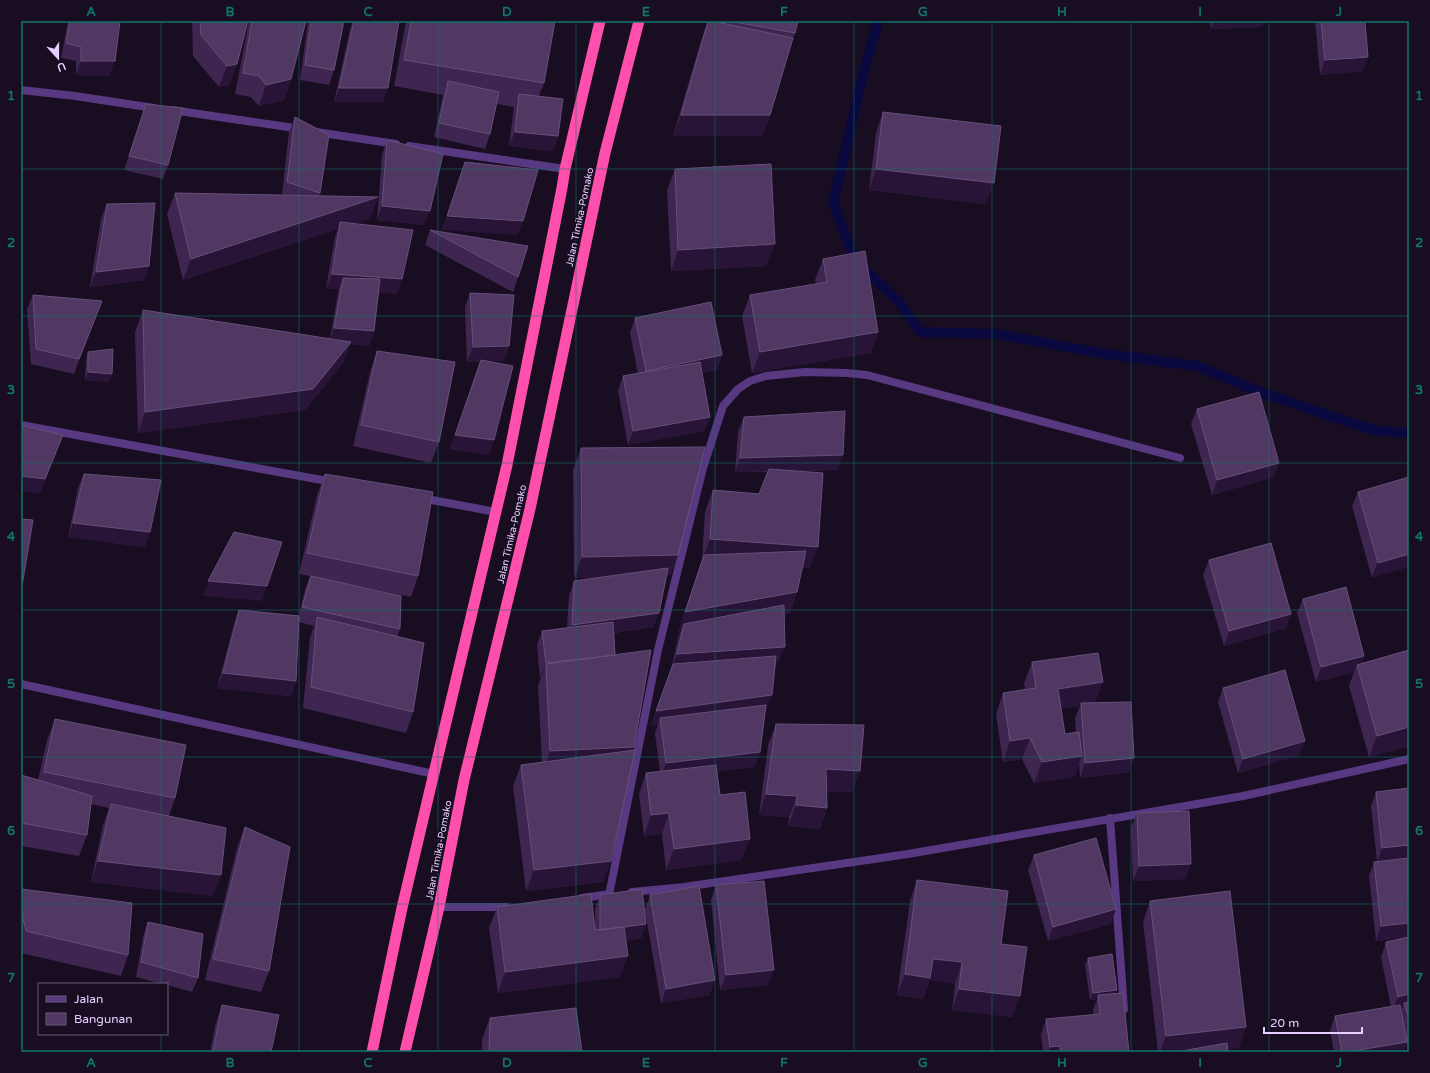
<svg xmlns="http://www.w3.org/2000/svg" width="1430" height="1073" font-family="'Varela Round',sans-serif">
<rect width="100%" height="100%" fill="#190d22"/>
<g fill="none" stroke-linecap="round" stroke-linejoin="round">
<path stroke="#0a093f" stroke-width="10" d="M878,21l-15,54 -30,128 22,57 44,42 21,30 77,2 102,19 98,13 61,25 68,24 51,16 32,2"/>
<path stroke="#573881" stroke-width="8" d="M21,90l54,6 79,12
M172,110l129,19
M316,132l80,12
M409,146l156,23
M21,425l312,57
M421,498l75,14
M21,684l413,90
M1110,818l14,191
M632,892l52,-5 224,-33 335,-58 166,-37
M609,895l49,-245 45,-182 20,-62 15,-17 12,-8 16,-5 39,-4 42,1 20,2 313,83
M582,898l28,-4
M439,907h68"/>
<path stroke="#ff4fac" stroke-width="11" d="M372,1052l30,-144 105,-443 55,-277 3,-19 35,-148
M405,1052l34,-145 25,-127 66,-271 75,-356 34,-132"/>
</g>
<path fill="#3e2650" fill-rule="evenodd" d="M68,21h52l-11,55 -33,-1v-14l-15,-3z
M192,21h56l-11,43 -8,21 -10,2 -26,-31z
M249,21h57l-15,58 -7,21 -25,6 -8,-9 -16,-3z
M308,21h36l-10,49 -5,15 -29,-5z
M353,21h47l-2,5 -10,62 -5,14h-49l16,-73z
M406,21h149l-11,62 -5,13 19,40 -5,15 -44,-5 5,-39 -17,-3 -7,30 -5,15 -51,-12 9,-42 -49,-9z
M708,21h90l-3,12 -6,17 -19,65 -8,21h-89l28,-95z
M1210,21h54l-2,6 -51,2z
M1315,21h50l-2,50 -43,4z
M146,104l22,61 -5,14 -39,-9z
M883,112l103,92 -117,-14 7,-57z
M295,117l25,76 -1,3 59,1 -8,21 -16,6 43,70 -19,-2 -4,39 -5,15 -19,-2 -7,19 -38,47 -167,23 -3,-101 8,-22 187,29 8,-46 1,-4 -13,-1 9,-51 3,-8 -155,51 -16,-66 8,-21 107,2 7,-63z
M387,140l37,85 -47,-5 5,-65z
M675,169l92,97 -96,5 -4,-81z
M107,204l42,62 -5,14 -54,7 11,-68z
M430,230l88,47 -5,15 -88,-47z
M823,259l55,73 -7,21 -119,20 -10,-57 8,-21 66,-11 -1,-4z
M470,293l39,53 -6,15h-15l1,94 -39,-6 30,-87h-13l-2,-55z
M33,295l69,6 -28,73 -43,-10 -4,-55z
M635,318l87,37 -5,15 -15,3 8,44 -6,14 -76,14 -10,-54 5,-15 15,-2 -8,-41z
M377,351l62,91 -8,21 -78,-17 17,-74z
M88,352l21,30 -24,-2 1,-20z
M1197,409l82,54 -5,14 -62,18 -21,-71z
M744,417l94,53 -40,1 12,97h-8l-5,24 -7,21 -6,1 -5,47 -3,1 -4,33 -6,15h-1l-5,42 -6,15 -37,4 3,24 22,65 -76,10 -4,-36 -18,2 -5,-42 7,-21 14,-1 -5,-39 3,-9 -7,1 21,-59 6,-28 2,-5h-2l24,-73 3,-48 8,-22 46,4 9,-22h-33l3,-40z
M581,448l97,107 -8,21h-3l-8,37 -6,14 -39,6 1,22 19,92 -1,4 -30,131 -77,9 -13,-105 8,-21 21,-3 -4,-77 3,-7h-1l-3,-33 5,-14 25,-3 2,-32 5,-15 31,-4 -31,1 -1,-108z
M84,474l61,73 -77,-10 10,-49z
M325,474l93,102 -7,21 -63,-13 52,45 -3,8 16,75 -7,21 -103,-25 7,-70 4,-12 -15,-4 -3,59 -5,15 -74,-8 17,-64 5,-14 60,6 6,-26 5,-14 -11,-2 18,-79z
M1409,477l-37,101 -20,-72 6,-14z
M1209,560l82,54 -5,14 -62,18 -21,-71z
M1303,599l61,57 -2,7 47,-13v96l-40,11 -20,-71 5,-14 -38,10 -19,-69z
M1032,662l63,41 34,69 -49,6 -1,-14 -5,13 -40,6 -12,-24 -19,3 -7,-48 7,-21 22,-4 -1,-6zM1080,706l-5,12 1,14 -11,2 -4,-26z
M1223,688l77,67 -62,18 -20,-71z
M55,719l120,79 -6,18 44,80 -122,-14 12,-57 6,-17 -18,-4 -4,31 -8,21 -58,-10v-71l17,5 9,-40z
M776,724l84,47 -8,21 -25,-1v17l-7,21 -32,-3 1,-9 -30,-2 9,-70z
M1376,792l33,145 -33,4 -7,-65 5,-14h3l-6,-56z
M1137,813l49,66 -53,2 -2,-54z
M245,827l24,144 -8,21 -56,-12 32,-132z
M1034,855l77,69 -63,17 -20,-71z
M917,880l84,64 19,52 -8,21 -60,-7 3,-26 -25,-4 -7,19 -26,-4 13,-94z
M716,885l52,100 -48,5 -9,-90z
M21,889l107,66 -7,21 -100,-23z
M600,895l45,14 5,-14 65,85 -6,15 -48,8 -16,-92 1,13 -5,14 -15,3 -6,36 -122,16 -9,-65 8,-21 98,20v-18z
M1150,901l89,147 -11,1v3h-70l-15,-130z
M148,922l50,56 -6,14 -25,-7v-1h-5l-26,-7 7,-40z
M1409,937v113l-2,-7 -4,9h-69l-4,-21 5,-15 56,-9 -10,-50 5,-15z
M1088,958l28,36 13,58h-86l-2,-18 5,-15 48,-4 -1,-5 4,-11 -7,1 -5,-35z
M222,1005l49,47h-61l5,-26z
M490,1018l92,34h-100v-13z"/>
<path fill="#271436" d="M1214,21h50l-2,6 -51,2z
M1368,57l-5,14 -43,4 5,-15z
M81,61h34l-6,15 -33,-1z
M237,64l-8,21 -10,2 8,-21z
M291,79l-7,21 -25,6 7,-21z
M339,88h49l-5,14h-49z
M681,115h89l-8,21h-89z
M515,132l43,4 -5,15 -44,-5z
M876,169l118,14 -8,21 -117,-14z
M378,197l-8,21 -31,11 1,-7 -2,7 -155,51 8,-21z
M382,206l48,5 -6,14 -47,-5z
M447,216l76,5 -5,14 -77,-5z
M775,244l-8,22 -96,5 7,-21z
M149,266l-5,14 -54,7 6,-15z
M332,274l70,5 -5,15 -56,-4 2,-12 -4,11 -13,-1z
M102,301l-5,14 -23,59 5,-15z
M334,328l40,3 -5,15 -19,-2 -7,19 -38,47 -167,23 7,-21 184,-69z
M878,332l-7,21 -119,20 8,-21z
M509,346l-6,15 -36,1 6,-15z
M722,355l-5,15 -76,15 5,-14z
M88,372l24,2 -3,8 -24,-2z
M710,417l-6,14 -76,14 5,-14z
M63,435l-23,59 -19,-3v-15z
M455,435l39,5 -5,15 -39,-6z
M843,455l-5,15 -103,2 5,-14z
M1279,463l-5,14 -62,18 5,-15z
M73,523l77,9 -5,15 -77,-10z
M710,539l108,8 -8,21 -108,-8z
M1409,554v13l-37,11 6,-15z
M678,555l-8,21 -96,2 8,-21z
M208,581l59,5 -5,15 -59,-5z
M797,592l-7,21 -108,19 2,-8 -4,9h-2l7,-21z
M659,613l-6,14 -86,12 5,-14z
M1291,614l-5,14 -62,18 5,-15z
M785,647l-6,14 -108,8 6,-15z
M615,655l-69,9 -5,14h-1l6,-15z
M1364,656l-5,14 -2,-5 -3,7 -38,10 5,-15z
M223,673l73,8 -5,15 -74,-8z
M1103,682l-8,21h-14l-1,3 -29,4 7,-21z
M772,695l-6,15 -105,14 -1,-6 -2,6 -7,1 5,-14z
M1409,727v19l-40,11 8,-21z
M1030,738l-8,21 -19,3 7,-21z
M1305,741l-5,14 -62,18 5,-14z
M634,747l-7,21 -84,4 7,-21z
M760,752l-6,15 -94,11 6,-15z
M1082,756l-8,21 -40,6 8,-21z
M1134,758l-5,14 -49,6 5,-15z
M826,769l34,2 -8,21 -34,-2z
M766,794l31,2 -8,21 -30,-2z
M796,805l31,3 -7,21 -32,-3z
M669,813l-7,21 -18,2 7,-21z
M750,839l-8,21 -76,10 8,-21z
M1409,845v14l-32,3 5,-14z
M98,861l123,14 -8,21 -122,-14z
M611,861l-8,21 -77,9 8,-21z
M1191,864l-5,15 -53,2 6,-15z
M1116,909l-5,15 -63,17 5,-14z
M1409,923v14l-33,4 5,-15z
M646,924l-5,14 -46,8 5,-14z
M628,956l-8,21 -122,16 7,-21z
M933,959l29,3 -7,22 -25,-4 -7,19 -26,-4 8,-21z
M774,970l-6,15 -48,5 6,-15z
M715,980l-6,15 -48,8 5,-14z
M959,989l61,7 -8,21 -60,-7z
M1117,990l-3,7 -16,-2 -1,4 -7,1 3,-7z
M1409,994v14l-5,-5 -2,6 -10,2 6,-14z
M1246,1027l-7,21 -39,4h-40l6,-16z
M1407,1042l-4,10h-56z
M1060,1046l-2,6h-10l2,-5z"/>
<path fill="#503863" stroke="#674f7b" d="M70,21h50l-5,40h-34v-14l-15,-4z
M200,21h48l-11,43 -10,2 -26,-31z
M252,21h54l-15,58 -25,6 -7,-9 -16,-3z
M311,21h33l-10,49 -29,-5z
M354,21h45l-11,67h-49z
M411,21h144l-11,62 -140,-23z
M708,21h4l81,17 -23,77h-89z
M729,21h69l-3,12z
M1321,21h44l3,36 -43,3z
M448,81l51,11 -9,42 -51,-11z
M519,94l44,5 -5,37 -43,-4z
M146,104l37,4 -15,57 -39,-9z
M883,112l118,14 -7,57 -118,-14z
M295,117l34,18 -9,58 -33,-11z
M387,140l56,14 -13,57 -48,-5z
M465,162l73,8 -15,51 -76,-5z
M771,164l4,80 -97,6 -3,-81z
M175,193l203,4 -187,62z
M155,203l-6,63 -53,6 11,-68z
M340,222l73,8 -11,49 -70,-5z
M430,230l98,16 -10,31z
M865,251l13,81 -118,20 -10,-57 77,-13 -4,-23z
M343,278l37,1 -6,52 -40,-3z
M470,293l44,2 -5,51 -36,1z
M33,295l69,6 -23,58 -43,-10z
M711,302l11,53 -76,16 -11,-53z
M143,310l208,32 -38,47 -168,23z
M113,349l-1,25 -24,-2v-20z
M377,351l78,11 -16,80 -78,-17z
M481,360l32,6 -19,74 -39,-5z
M700,362l10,55 -77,14 -10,-55z
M1259,392l20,71 -62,17 -20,-71z
M845,411l-2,44 -103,3 4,-41z
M21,425l42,10 -18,44 -24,-3z
M705,447l-27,108 -96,2 -1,-109z
M769,469l54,4 -5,74 -108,-8 3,-49 46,4z
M84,474l77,6 -11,52 -77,-9z
M325,474l108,18 -15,84 -111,-23z
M1409,477v77l-31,9 -20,-71z
M21,519l12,1 -11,66h-1z
M234,532l48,10 -15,44 -59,-5z
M1271,543l20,71 -62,17 -20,-71z
M806,551l-9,41 -112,20 19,-57z
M668,568l-9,45 -87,12 2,-44z
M311,576l90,20 -1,33 -98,-22z
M1346,587l18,69 -43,11 -18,-68z
M784,605l1,42 -108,7 7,-30z
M239,610l60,6 -3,65 -73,-8z
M317,617l107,26 -11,69 -102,-25z
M613,622l2,33 -69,8 -4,-32z
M651,650l-17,97 -84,4 -4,-87z
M1409,650v77l-32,9 -20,-71z
M1098,653l5,29 -45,7 7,45 14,-2 3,24 -40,6 -12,-24 -20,3 -7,-48 33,-5 -4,-26z
M776,656l-4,39 -116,16 17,-47z
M1285,670l20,71 -62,18 -20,-71z
M1131,702l3,56 -49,5 -4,-60z
M766,705l-6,47 -94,11 -6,-45z
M55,719l131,26 -11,53 -131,-26z
M776,724l88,1 -4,46 -34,-2 1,39 -31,-3 1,-9 -31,-2z
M635,750l-24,111 -77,9 -13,-105z
M716,765l4,30 25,-3 5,47 -76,10 -5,-36 -18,2 -5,-42z
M21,775l71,21 -5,39 -66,-12z
M1409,788v57l-27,3 -6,-56z
M111,804l115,24 -5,47 -123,-14z
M1189,811l2,53 -52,2 -2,-53z
M245,827l45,20 -21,124 -56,-12z
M1096,838l20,71 -63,18 -19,-72z
M1409,858v65l-28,3 -7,-64z
M917,880l91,11 -7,53 26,3 -7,49 -61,-7 3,-27 -29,-3 -3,19 -25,-4z
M764,881l10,89 -48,5 -10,-90z
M699,886l16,94 -49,9 -16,-94z
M21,889l111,14 -4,52 -102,-24 -5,-21z
M642,889l4,35 -22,3 -24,3v-35z
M1230,891l16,136 -80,9 -16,-135z
M591,894l4,36 29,-3 4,29 -123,16 -8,-65z
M148,922l55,12 -5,44 -57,-16z
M1409,937v57l-11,3 -12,-55z
M1112,954l5,36 -24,3 -5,-35z
M1123,993l6,59h-68l-1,-6 -10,1 -4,-28 54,-5 -2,-19z
M1409,1002v16l-5,-15z
M222,1005l57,10 -8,37h-58z
M1400,1005l7,37 -60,10h-5l-7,-36z
M576,1008l6,44h-93l1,-34z
M1227,1043l1,9h-52z"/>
<path fill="none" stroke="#0f766e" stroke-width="1" stroke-opacity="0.55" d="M161,21v963M299,21v1031M438,21v1031M576,21v1031M715,21v1031M854,21v1031M992,21v1031M1131,21v1031M1269,21v1031M21,169h1388M21,316h1388M21,463h1388M21,610h1388M21,757h1388M21,904h1388M161,1034v18"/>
<g text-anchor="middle" stroke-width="4" stroke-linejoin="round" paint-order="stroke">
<g font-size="10" fill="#e6ceff" stroke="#190d22">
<text transform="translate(579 217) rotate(-78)" y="4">Jalan Timika-Pomako</text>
<text transform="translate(511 534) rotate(-77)" y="4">Jalan Timika-Pomako</text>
<text transform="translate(438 850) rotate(-79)" y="4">Jalan Timika-Pomako</text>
</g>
</g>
<rect width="1430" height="1073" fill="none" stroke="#190d22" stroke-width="44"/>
<rect x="38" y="983" width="130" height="52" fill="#190d22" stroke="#6b5a7a"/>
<rect x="46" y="996" width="20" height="6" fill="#573881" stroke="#6b5a7a"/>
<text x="74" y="1003" font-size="12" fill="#e6ceff">Jalan</text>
<rect x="46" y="1013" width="20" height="12" fill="#503863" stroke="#6b5a7a"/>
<text x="74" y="1023" font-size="12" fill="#e6ceff">Bangunan</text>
<g transform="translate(58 58) rotate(159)" stroke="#190d22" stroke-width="3" paint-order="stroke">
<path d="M0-3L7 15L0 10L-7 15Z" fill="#e6ceff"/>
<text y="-6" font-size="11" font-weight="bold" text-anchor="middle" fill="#e6ceff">U</text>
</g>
<path d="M1264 1027v6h98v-6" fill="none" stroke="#e6ceff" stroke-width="2"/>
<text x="1270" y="1027" font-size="12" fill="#e6ceff" stroke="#190d22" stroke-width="3" paint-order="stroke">20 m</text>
<rect x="22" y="22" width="1386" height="1029" fill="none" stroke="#0f766e" stroke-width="1.5"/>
<g font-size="13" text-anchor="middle" font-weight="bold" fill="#0f766e">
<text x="91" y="16">A</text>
<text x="230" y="16">B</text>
<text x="368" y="16">C</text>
<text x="507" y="16">D</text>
<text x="646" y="16">E</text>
<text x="784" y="16">F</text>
<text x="923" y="16">G</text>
<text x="1062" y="16">H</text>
<text x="1200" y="16">I</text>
<text x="1339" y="16">J</text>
<text x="11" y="100">1</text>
<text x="1419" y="100">1</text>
<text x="11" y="247">2</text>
<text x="1419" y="247">2</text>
<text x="11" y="394">3</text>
<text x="1419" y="394">3</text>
<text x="11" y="541">4</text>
<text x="1419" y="541">4</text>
<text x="11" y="688">5</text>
<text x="1419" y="688">5</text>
<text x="11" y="835">6</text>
<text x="1419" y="835">6</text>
<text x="11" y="982">7</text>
<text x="1419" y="982">7</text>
<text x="91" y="1067">A</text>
<text x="230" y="1067">B</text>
<text x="368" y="1067">C</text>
<text x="507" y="1067">D</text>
<text x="646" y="1067">E</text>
<text x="784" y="1067">F</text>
<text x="923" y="1067">G</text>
<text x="1062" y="1067">H</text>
<text x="1200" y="1067">I</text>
<text x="1339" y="1067">J</text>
</g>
</svg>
